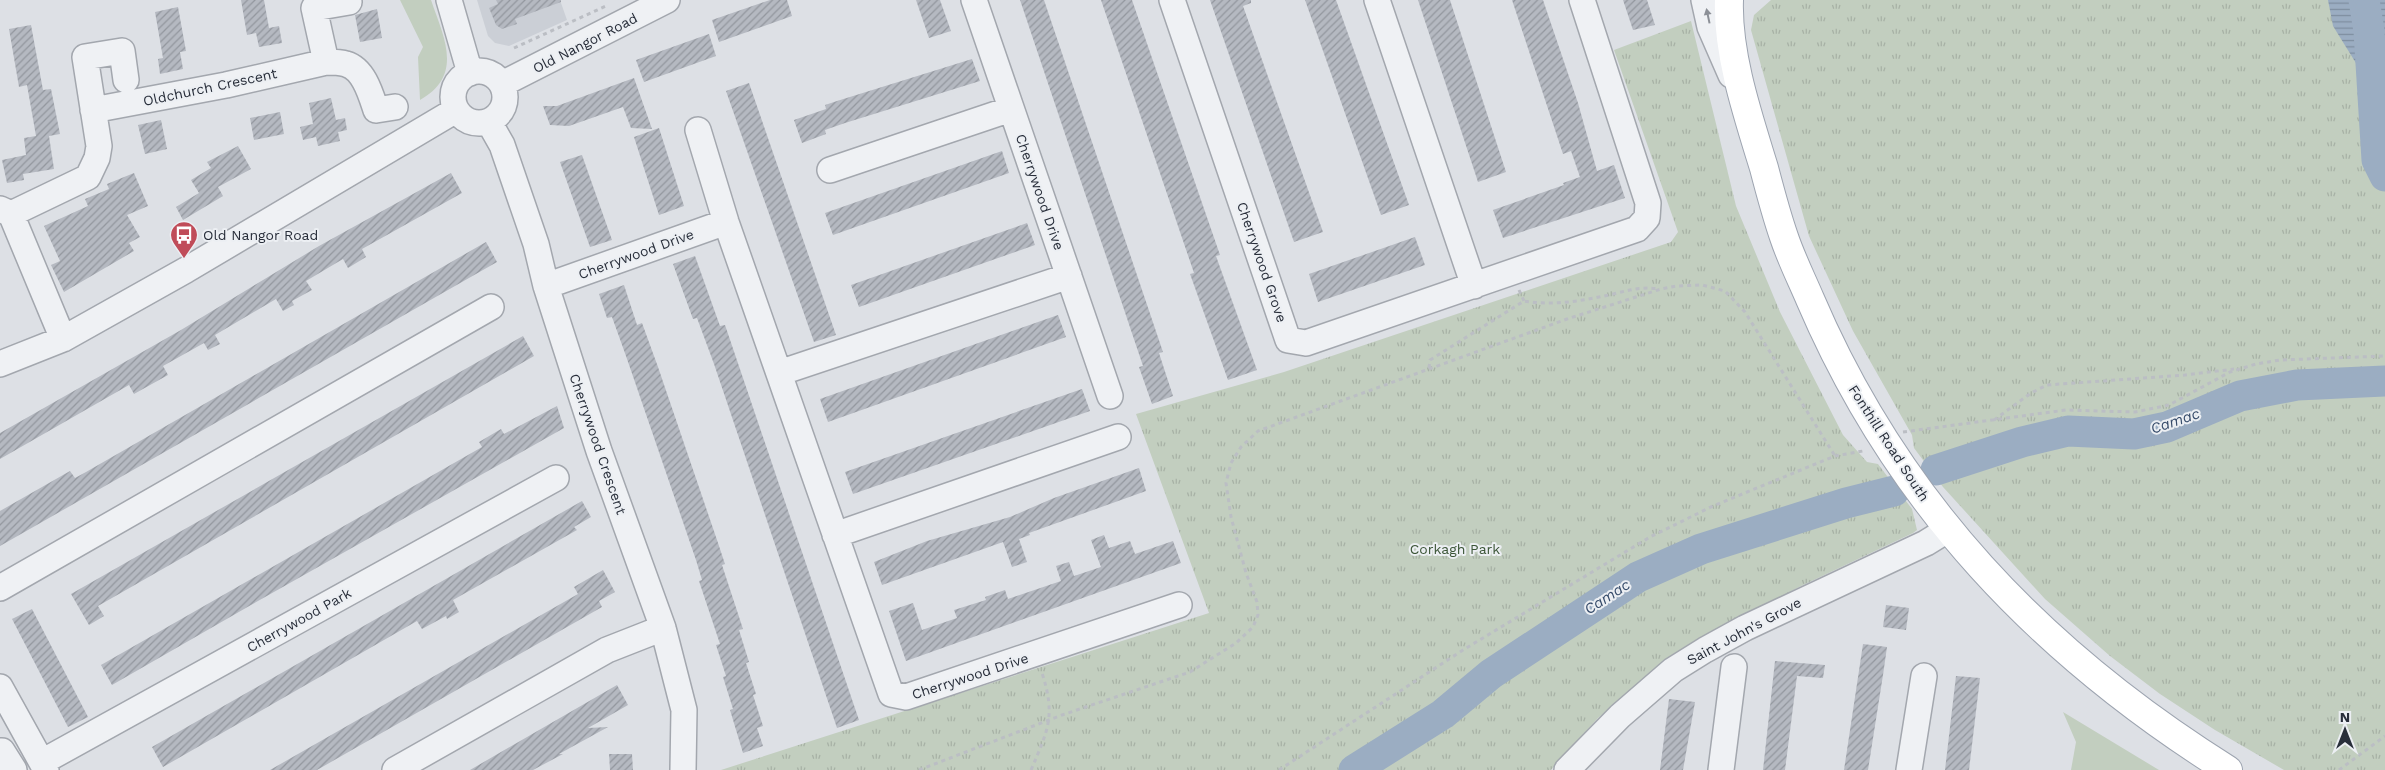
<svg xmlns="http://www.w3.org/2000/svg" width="2385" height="770" font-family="'Work Sans',sans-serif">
<defs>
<pattern id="park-tufts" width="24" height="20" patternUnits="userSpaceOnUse" patternTransform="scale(1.25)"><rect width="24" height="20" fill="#c2cebf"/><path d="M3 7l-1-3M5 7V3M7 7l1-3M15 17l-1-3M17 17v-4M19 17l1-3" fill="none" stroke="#a7b1a5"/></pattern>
<pattern id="water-rules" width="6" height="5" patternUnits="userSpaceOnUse" patternTransform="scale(1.25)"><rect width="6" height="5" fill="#9badc2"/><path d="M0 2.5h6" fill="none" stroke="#7e8d9f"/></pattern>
<pattern id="building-hatch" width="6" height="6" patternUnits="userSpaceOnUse" patternTransform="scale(1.25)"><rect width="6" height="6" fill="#b5b9c1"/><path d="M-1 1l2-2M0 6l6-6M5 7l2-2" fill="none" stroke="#93979e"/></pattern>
</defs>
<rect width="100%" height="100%" fill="#dde0e5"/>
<path fill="#cbcfd6" d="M477,0h83l7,20 -58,26 -14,-3 -7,-7z"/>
<path fill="#c2cebf" d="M400,0h31c13,38 33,75 -11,100l-2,-43 5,-10z
M2063,712l96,58h-88l5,-28z"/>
<path fill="url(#park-tufts)" d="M1771,0h614v770h-101l-69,-40 -55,-36 -50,-38 -65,-57 -102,-112 -29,-39 -2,-13 -59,-104 -44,-95 -58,-206 3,-15z
M1691,21l45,185 44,106 63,123 24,27 11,2 34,45 5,21 -4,3 -114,54 -119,64 -82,67 -47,52h-830l488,-157 -73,-199 148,-42 387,-130 7,-10 -64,-182z"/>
<path fill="url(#water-rules)" d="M2328,0h57v68l-13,21 -39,-63z"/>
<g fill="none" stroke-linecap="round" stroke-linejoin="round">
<path stroke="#9badc2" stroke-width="31" d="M2364,0l5,31 8,129 8,16
M1936,470l86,-28 46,-11 66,3 33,-7 73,-31 57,-11 88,-4
M1354,770l89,-56 48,-40 147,-97 63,-28 145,-46 48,-12"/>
</g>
<path fill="url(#building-hatch)" d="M241,0h23l5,28 10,-2 3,17 -23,4 -3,-14 -9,2z
M496,0h65v2l-46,17 2,5 -15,5 -6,-4 -7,-17 9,-4z
M770,0h17l5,16 -73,26 -7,-22z
M916,0h24l11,31 -22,7z
M1020,0h24l119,352 -4,1 14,43 -21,8 -13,-37 4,-1z
M1101,0h31l88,255 -4,1 41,114 -29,10 -38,-106 4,-1z
M1210,0h41v3l-8,3 80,226 -29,10z
M1305,0h31l73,205 -28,10z
M1418,0h32l56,172 -28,10z
M1512,0h31l35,103 19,68 17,-6 11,33 -122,40 -10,-28 71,-25 -1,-2 17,-6 -9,-26 -8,3z
M1623,0h24l8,25 -22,5z
M178,7l8,44 -6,1 3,17 -23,5 -2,-15 5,-1 -8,-46z
M377,9l5,29 -22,4 -5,-27z
M31,25l12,65 8,-1 9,45 -11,2 5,33 -31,5 1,6 -17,3 -5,-23 24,-5 -2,-17 12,-2 -9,-51 -8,2 -10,-58z
M709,34l7,22 -72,26 -8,-22z
M972,59l8,22 -135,42 -20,7 1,4 -24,9 -8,-23 32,-11 -1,-4 12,-4z
M634,78l18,51 -21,-1 -8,-21 -54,19 -19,-1 -7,-19h14z
M749,83l87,252 -22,7 -88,-251z
M331,98l5,22 9,-2 2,12 -9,2 2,9 -22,5 -2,-9 -13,3 -3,-13 13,-3 -4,-21z
M280,112l4,22 -30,6 -4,-22z
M161,120l6,29 -22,5 -7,-29z
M659,128l25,78 -25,9 -25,-78z
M238,146l13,23 -33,18 5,9 -40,24 -7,-13 23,-14 -8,-13 20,-12 -4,-6z
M1002,151l7,22 -176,62 -8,-22z
M582,155l30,85 -22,7 -30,-85z
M134,173l14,33 -21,9 13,22 -11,6 5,8 -70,41 -13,-27 9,-4 -16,-35 44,-20 -3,-7 24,-10 -2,-5z
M451,173l11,20 -100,56 4,8 -18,11 -5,-9 -37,22 6,9 -20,11 2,4 -11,6 -7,-12 -61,36 5,9 -12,6 -4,-7 -41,23 5,9 -34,19 -5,-9 -129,74v-26l181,-103 138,-84z
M1027,223l8,22 -176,62 -8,-22z
M1415,237l10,28 -107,37 -9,-28z
M486,242l11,20 -497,284v-35l70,-40 5,7 11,-6z
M695,256l25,70 5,-1 19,56 115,339 -22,8 -123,-364 -17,-46 -4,1 -20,-55z
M624,285l13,40 5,-2 16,44 59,173 8,24 -3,1 21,64 -4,1 10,32 -3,1 10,31 -3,1 10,31 -6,2 6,18 -20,7 -13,-43 3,-1 -10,-32 3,-1 -10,-31 4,-1 -21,-63 3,-1 -6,-20 -70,-204 -14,-39 -5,1 -8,-24z
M1058,315l8,22 -238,85 -8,-23z
M523,336l11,20 -436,250 6,10 -15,9 -18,-31z
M1082,389l8,22 -237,83 -8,-22z
M557,406l7,22 -313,177 -139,80 -11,-20 381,-218 -3,-5 22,-13 3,5z
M1139,468l7,23 -117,42 1,2 -11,4 8,23 -15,5 -9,-25 -121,43 -8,-23 53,-21 83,-24 44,-19z
M582,501l9,16 -17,10 3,3 -124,70 6,12 -12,7 -1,-3 -24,13 -5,-8 -254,146 -11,-20z
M1104,535l5,13 21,-7 5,13 38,-13 8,22 -275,98 -17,-50 24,-8 9,27 35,-12 -3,-8 32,-10 -1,-3 20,-7 3,9 53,-18 -5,-15 13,-4 5,14 27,-9 -10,-27z
M603,570l12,22 -16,9 3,6 -285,163h-47l308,-176 -4,-7z
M1886,605l23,3 -3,22 -23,-3z
M32,609l56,108 -20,10 -56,-108z
M1863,644l24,3 -4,28 -15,95h-24z
M1775,661l50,4 -2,13 -26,-2 -12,94h-22z
M1956,676l24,2 -11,92h-24z
M617,685l11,20 -40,23 20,-1 -49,27h4l-30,16h-63z
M1669,699l26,3 -12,68h-23z
M609,754h23l1,16h-23z"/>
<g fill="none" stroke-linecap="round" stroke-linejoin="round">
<g stroke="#a3a7ae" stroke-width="28">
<path id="minor" d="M449,0l21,73
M974,0l136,396
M1172,0l116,340 18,3 331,-114 10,-11 1,-15 -66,-203
M1377,0l97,286
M1704,0l6,27 21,48
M326,62c6,0 14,0 20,2 18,5 25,31 30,46l19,-3
M453 97a26 26 0 1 1 52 0a26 26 0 1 1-52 0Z
M502,84l165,-84
M93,110l133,-25 100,-23 -12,-54 35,-6
M489,122l13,23 34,99 10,42 53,165 64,177 21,82 -1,60
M698,130l28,92 165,472 15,3 273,-92
M830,170l181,-61
M0,209l11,5 52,125
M11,214l77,-37 9,-19 2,-12 -14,-89 37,-6 4,29
M546,286l180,-64
M0,364l63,-25 123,-69 270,-160
M779,373l290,-97
M835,535l283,-98
M0,588l491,-281
M0,687l46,83
M2,751l12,19
M42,762l514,-284
M395,770l212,-120 56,-22
M1567,770l53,-54 53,-46 32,-20 40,-22 181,-85 21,-13
M1721,770l13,-103
M1909,770l15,-94"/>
</g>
<g stroke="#9da4b0" stroke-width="30">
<path id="major" d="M1729,0c-2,54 19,116 35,168 6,23 12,46 20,69 7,21 17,41 26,62 87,204 231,354 418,471"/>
</g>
<path stroke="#bbbec4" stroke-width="3" stroke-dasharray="4 4" stroke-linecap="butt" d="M514,48l92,-42
M1519,290l5,11
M1429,368l1,-8 94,-59c28,5 57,0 85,-6 17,-4 32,-9 50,-6
M1994,420l37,-27 16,-8 138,-10 49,-6
M1903,432l163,-22 69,2 34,-7 61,-33 26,-8 24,-4 105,-4
M919,770l143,-55 128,-43 46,-29 17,-16 5,-12 -1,-13 -11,-29 -15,-56 -5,-34 5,-20 10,-16 17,-16 309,-112 94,-30 15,-3 26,-1 23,6 20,21 90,144
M1031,770c17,-40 25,-54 11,-97
M1279,770l184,-120 187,-113 63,-31 122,-50 28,-5
M2339,770l46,-34"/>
<use href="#minor" stroke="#eff1f4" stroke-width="25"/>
<use href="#major" stroke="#fff" stroke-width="28"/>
</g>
<defs><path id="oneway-solid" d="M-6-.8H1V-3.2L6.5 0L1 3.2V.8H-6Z" transform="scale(1.25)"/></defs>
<use fill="#8c9097" href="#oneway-solid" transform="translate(1708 16) rotate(-102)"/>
<defs>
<g id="bus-pin" transform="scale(1.4375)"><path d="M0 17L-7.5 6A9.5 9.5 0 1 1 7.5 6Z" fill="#c04c59" stroke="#eceff3"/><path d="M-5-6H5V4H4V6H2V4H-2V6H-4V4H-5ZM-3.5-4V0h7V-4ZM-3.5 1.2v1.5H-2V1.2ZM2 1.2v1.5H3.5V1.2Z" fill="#fff"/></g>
</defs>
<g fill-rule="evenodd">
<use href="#bus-pin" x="184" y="235"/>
</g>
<g text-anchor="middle" stroke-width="4" stroke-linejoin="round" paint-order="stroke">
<g font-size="14" fill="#282e3a" stroke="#eceff3">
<text transform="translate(585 43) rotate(-27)" y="5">Old Nangor Road</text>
<text transform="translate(210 87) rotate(-12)" y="5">Oldchurch Crescent</text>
<text transform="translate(1040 192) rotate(71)" y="5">Cherrywood Drive</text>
<text transform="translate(636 254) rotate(-20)" y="5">Cherrywood Drive</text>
<text transform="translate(1262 262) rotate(71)" y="5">Cherrywood Grove</text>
<text transform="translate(1889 443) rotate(57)" y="5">Fonthill Road South</text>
<text transform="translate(598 444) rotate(71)" y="5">Cherrywood Crescent</text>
<text transform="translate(299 620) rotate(-29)" y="5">Cherrywood Park</text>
<text transform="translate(1744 631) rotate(-28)" y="5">Saint John's Grove</text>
<text transform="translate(970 676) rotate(-18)" y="5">Cherrywood Drive</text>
</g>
<g font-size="14" fill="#282e3a" stroke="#eceff3" text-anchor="start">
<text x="203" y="240">Old Nangor Road</text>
</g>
<g font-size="14" fill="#3b5537" stroke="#eceff3">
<text x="1455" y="554">Corkagh Park</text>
</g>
<g font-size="15" font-style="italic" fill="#364b6a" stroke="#eceff3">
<text transform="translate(2175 421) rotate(-19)" y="5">Camac</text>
<text transform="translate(1607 597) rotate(-33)" y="5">Camac</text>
</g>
</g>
<g transform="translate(2345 730)" stroke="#eceff3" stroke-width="4" paint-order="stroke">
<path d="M0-4L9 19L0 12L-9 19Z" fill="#282e3a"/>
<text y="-8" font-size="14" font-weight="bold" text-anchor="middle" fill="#282e3a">N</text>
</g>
</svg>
